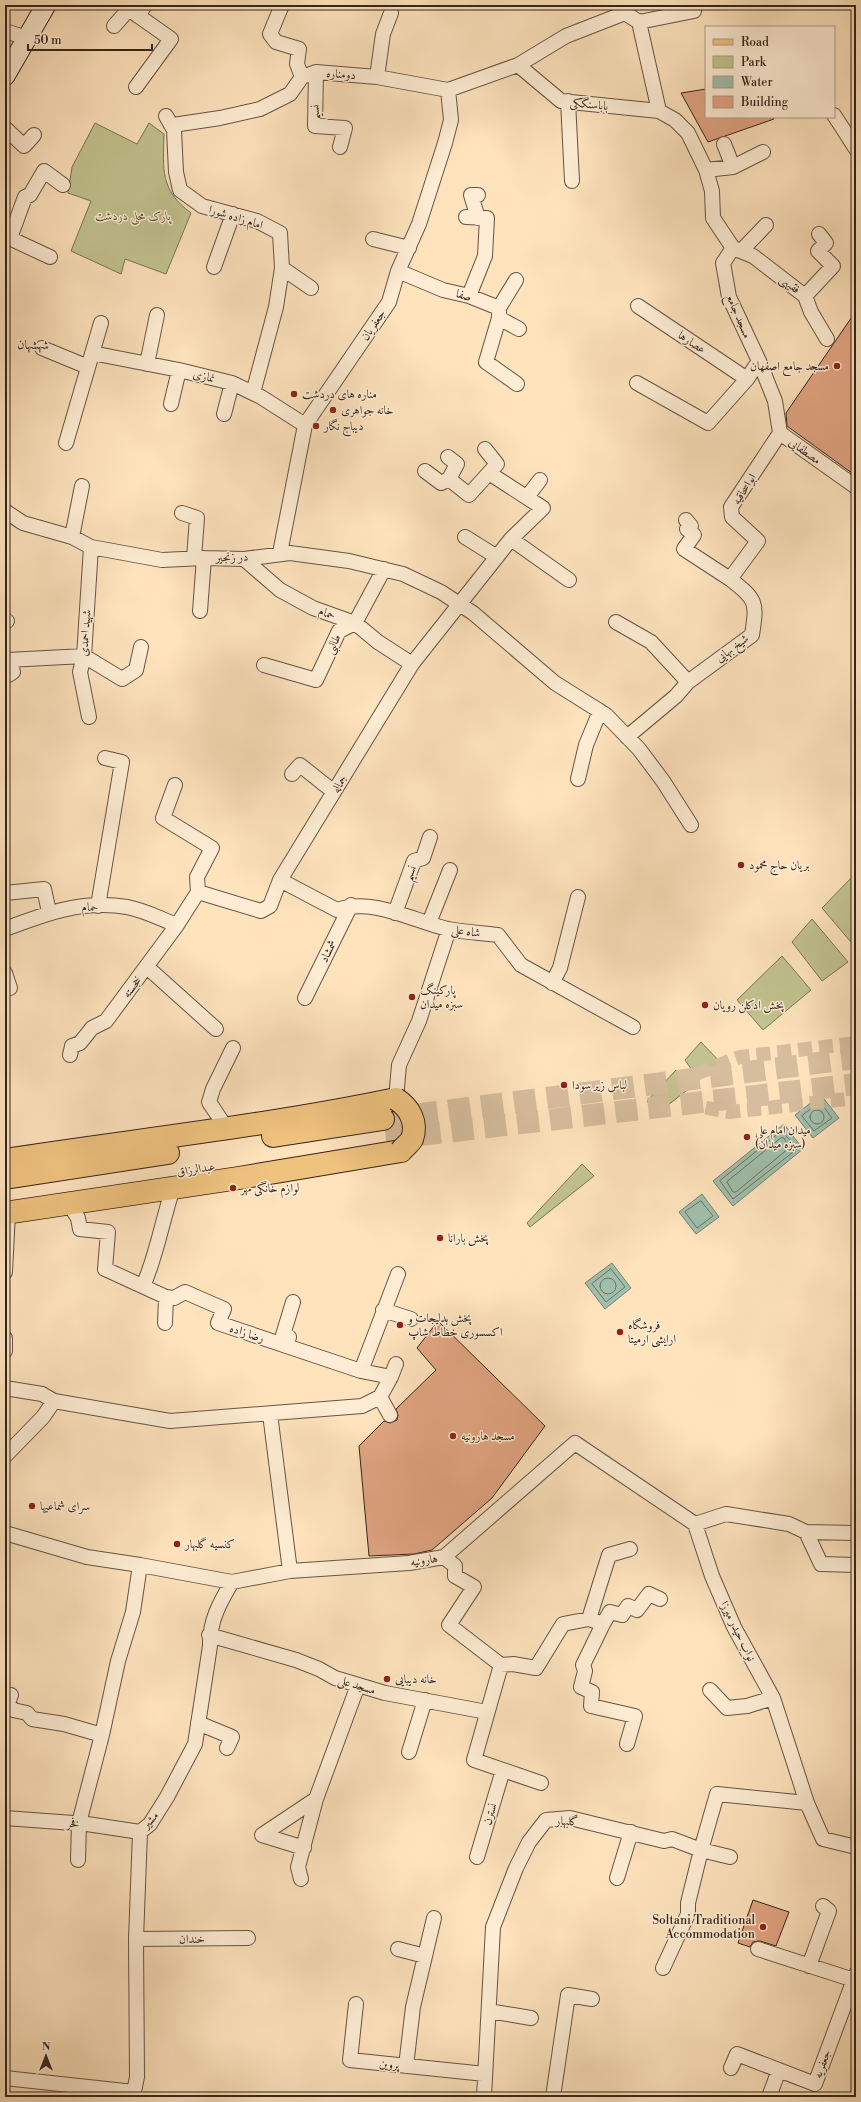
<svg xmlns="http://www.w3.org/2000/svg" width="861" height="2102" font-family="'Libre Bodoni',Amiri,serif">
<rect width="100%" height="100%" fill="#fee3bd"/>
<filter id="stains"><feTurbulence type="fractalNoise" baseFrequency=".005" numOctaves="4"/><feColorMatrix values="0 0 0 0 .2 0 0 0 0 .09 0 0 0 0 .02 0 0 0 .5 -.17"/></filter>
<radialGradient id="worn" r=".72"><stop offset=".6" stop-color="#630" stop-opacity="0"/><stop offset="1" stop-color="#630" stop-opacity=".3"/></radialGradient>
<path fill="#c2c390" stroke="#7b7456" d="M95,123l42,21 12,-21 15,11c-1,36 -4,56 27,79l-25,61 -41,-15 -4,15 -50,-23 20,-50 -23,-8 4,-26z
M856,873v75l-34,-40z
M812,919l36,43 -26,19 -30,-39z
M782,956l29,34 -48,40 -26,-30z
M701,1042l19,20 -21,18 -14,-20z
M676,1070l15,17 -33,26 -11,-12z
M582,1164l12,12 -64,51 -3,-4z"/>
<path fill="#a0bfac" stroke="#758172" d="M821,1095l18,23 -26,20 -18,-23z
M784,1124l19,25 -70,57 -20,-25z
M702,1194l17,23 -23,17 -17,-22z
M612,1263l19,25 -26,21 -20,-26z"/>
<g fill="none" stroke-linecap="round" stroke-linejoin="round">
<path stroke="#6a7264" stroke-width="1" d="M820,1102l12,16 -18,13 -12,-15z
M810 1117a7 7 0 1 1 14 0a7 7 0 1 1-14 0Z
M782,1131l15,18 -64,50 -13,-18z
M781,1138h3l5,10 -53,44h-3l-6,-10z
M701,1201l12,15 -16,12 -12,-16z
M611,1269l14,18 -19,15 -14,-18z
M600 1286a8 8 0 1 1 16 0a8 8 0 1 1-16 0Z"/>
</g>
<path fill="#e2a583" stroke="#34241c" d="M706,89v28h67l1,2 -66,23 -27,-49z
M856,311v165l-69,-50 -1,-13z
M438,1321l107,105 -53,72 -60,52 -18,4 -45,2 -10,-110 25,-25 6,2 7,-3 1,-5 -2,-6 40,-39 -19,-22z
M753,1900l36,12 -13,34 -16,-5 -7,1 -3,5 -12,-4z"/>
<g fill="none" stroke-linecap="round" stroke-linejoin="round">
<path stroke="#d6bd9d" stroke-width="14" stroke-dasharray="14 7" stroke-linecap="butt" d="M677,1081l63,-24 116,-14
M685,1104l45,8 126,-14"/>
<path stroke="#d6bd9d" stroke-width="22" stroke-dasharray="22 11" stroke-linecap="butt" d="M383,1119l473,-61
M386,1139l470,-55"/>
<g stroke="#665444" stroke-width="16">
<path id="street" d="M123,5l48,34 -35,48
M282,5l-12,29 6,8 23,7 -2,15 5,13
M622,5l3,8 14,9 20,89
M138,16l7,-11
M639,22l55,-11
M114,26l15,-17
M5,31l22,7
M518,65l43,36 98,10 16,9 13,13 18,37 6,21 1,27 20,30
M316,72l-1,54 30,2 -5,19
M377,77l6,-43 8,-21
M568,101l4,80
M834,115l22,34
M166,116l8,14 2,42 4,18 22,16 55,15 23,12 2,35 -6,39 -23,86
M173,125l47,-7 40,-9 30,-15 12,-17 14,-5 61,5 71,13 70,-25 48,-29 59,-23
M5,128l19,18 10,-11
M724,144l9,23
M706,170l27,-3 30,-15
M478,195h-7l7,23
M466,217l21,1 -2,38 -16,40
M5,236l45,21
M10,238l15,-41 5,-2 14,-24 19,14
M373,239l36,9
M733,248l-10,15 6,34 30,64 16,40 5,32 76,54
M733,248l20,8 52,40 6,16 16,27
M741,251l25,-26
M214,267l19,-53
M282,268l29,20
M398,271l45,19 26,6 30,12v10l20,11
M805,296l28,-30 -15,-15 8,-8 -7,-9
M638,306l109,73
M499,308l17,-28
M499,318l-13,44 31,22
M42,348l46,19
M92,353l87,17 53,13 29,14 44,28
M147,364l10,-49
M637,383l71,40 39,-44 12,-18
M171,404l8,-34
M224,414l8,-31
M66,443l35,-120
M448,457l9,7 -8,15
M425,471l16,12 8,-4 20,16 28,-31 -12,-15
M527,497l13,-17
M5,511l18,12 49,14 19,10 71,13 42,-2 40,1 46,-6 59,8 54,13 38,18 32,21 82,70 51,32 33,34 24,32 28,44
M182,513l15,5 -3,40
M686,520l5,6 -4,3 7,6 -10,14 46,30
M72,537l10,-51
M465,537l32,20
M511,539l58,41
M280,553l25,-128 84,-123 9,-31 21,-47 26,-81 6,-23 -3,-30
M244,559l36,31 33,18 42,15 23,19 34,22
M200,611l4,-53
M5,622l2,-1
M616,622l35,20 37,40
M264,665l52,15 23,-49 16,-8 29,-54
M5,677l8,-5 -5,-12 76,-4 38,23 14,-9 5,-23
M89,717l-9,-45 4,-16 7,-109
M627,737l49,-41 12,-14 64,-47c5,-33 5,-35 -22,-56l28,-38 -26,-24 -1,-10 49,-74
M292,774l8,-9 34,27
M578,779l8,-34 14,-34
M280,880l57,30c36,-13 76,11 111,19 16,3 33,4 50,6l23,30 112,62
M198,892l63,19 9,-5 10,-26 132,-216 99,-125 32,-31 -54,-35
M5,893l39,-4 5,23
M98,906l24,-144 -17,-4
M395,913l19,-52 9,-3 7,-21
M429,923l21,-53
M5,929c42,-16 77,-29 122,-22 17,3 34,12 50,18
M147,967l69,62
M5,973l5,15
M552,983l8,-15 18,-71
M305,998l46,-93
M70,1055l2,-9 8,-3 12,-15 14,-7 71,-96 21,-33 -1,-15 15,-29 -49,-30 12,-33
M396,1099l3,-34 20,-44 30,-92
M227,1129l-18,-27 4,-13 20,-41
M69,1204l9,14 2,11 28,3 -3,37 61,28 8,1 11,-6 39,17 -6,14 143,48 30,6
M5,1272l3,-59
M143,1286c14,-31 19,-65 30,-98
M383,1310l28,9
M165,1323l1,-26
M286,1346l3,-9 -6,-2 10,-33
M5,1351v-13
M361,1371l37,-97
M5,1388l37,6 12,7
M380,1397l10,18
M270,1414l20,157
M5,1456l38,-39 11,-16 116,20 192,-15 18,-9 11,-20 5,-13
M695,1524l31,-10 63,10 17,8 50,1
M806,1532l15,32 35,1
M5,1533l82,24 53,8 92,17 58,-11 119,-8 35,-6 131,-114 120,81 17,52 22,51 39,71 34,105 16,36 33,8
M444,1557l11,9v10l19,11 -25,38 52,40 -27,95 67,23
M589,1619l14,5 -20,41 2,6 -4,16 11,5 -1,14 44,10 -8,28
M603,1624l7,-12 12,3 6,-9 9,4 12,-16 11,5
M209,1635l87,25 23,9 16,9 50,15 102,19
M501,1665l12,-1 23,4 27,-44 26,-5 20,-64 21,-6
M710,1690l17,18 20,-2 26,-8
M11,1695l-3,8 5,7 14,3 5,6 32,5 38,11
M198,1723l34,14 -5,11
M409,1752l16,-52
M5,1818l82,6 53,8
M262,1835l54,-36
M262,1835l42,13
M477,1857l26,-87
M78,1860l1,-37 23,-88 16,-74 15,-49 7,-47
M617,1878l14,-46
M301,1879l-3,-12 18,-68 42,-114
M136,1939l112,-1
M398,1949l27,7
M758,1949l96,31
M809,1966l20,-55 -6,-5
M663,1968l25,-54v-11l13,-53 29,7
M356,2004l-6,56 135,14
M489,2011l42,7
M406,2066l7,-59 21,-89
M731,2068l6,-14 78,30 41,-110
M5,2078l129,14
M133,2097l4,-20 -1,-138 4,-107 10,-8 17,-27 28,-53 15,-98c-1,-24 10,-44 22,-64
M484,2097l9,-170 23,-59 13,-26 17,-22 24,-2 94,23 8,-2 29,11 16,-56 90,9
M553,2097l15,-102 24,4
M769,2097l10,-27"/>
</g>
<g stroke="#34241c" stroke-width="21">
<path id="secondary" d="M5,76l41,-71"/>
</g>
<g stroke="#34241c" stroke-width="24">
<path id="primary" d="M273,1136l110,-17
M5,1160c130,-20 262,-34 391,-61
M5,1178l163,-25
M5,1213l234,-35 162,-27"/>
</g>
<use href="#street" stroke="#feedd4" stroke-width="14"/>
<use href="#secondary" stroke="#feedd4" stroke-width="19"/>
<use href="#primary" stroke="#efc27e" stroke-width="22"/>
<g stroke="#34241c" stroke-width="24" stroke-linecap="butt">
<path id="primary-bridge" d="M396,1099c13,8 22,23 16,40 -2,4 -8,8 -11,12"/>
</g>
<use href="#primary-bridge" stroke="#efc27e" stroke-width="22"/>
</g>
<g fill="#8f2418" stroke="#feedd4" stroke-width="1.5">
<circle cx="837" cy="366" r="4"/>
<circle cx="294" cy="394" r="4"/>
<circle cx="333" cy="410" r="4"/>
<circle cx="316" cy="426" r="4"/>
<circle cx="741" cy="865" r="4"/>
<circle cx="412" cy="997" r="4"/>
<circle cx="705" cy="1005" r="4"/>
<circle cx="564" cy="1085" r="4"/>
<circle cx="747" cy="1137" r="4"/>
<circle cx="233" cy="1188" r="4"/>
<circle cx="440" cy="1238" r="4"/>
<circle cx="400" cy="1325" r="4"/>
<circle cx="620" cy="1332" r="4"/>
<circle cx="453" cy="1436" r="4"/>
<circle cx="32" cy="1506" r="4"/>
<circle cx="177" cy="1544" r="4"/>
<circle cx="387" cy="1679" r="4"/>
<circle cx="763" cy="1927" r="4"/>
</g>
<g text-anchor="middle" stroke-width="3" stroke-linejoin="round" paint-order="stroke">
<g font-size="12" fill="#34241c" stroke="#feedd4">
<text transform="translate(341 74) rotate(4)" y="4">دومناره</text>
<text transform="translate(589 104) rotate(6)" y="4">باباسنگکی</text>
<text transform="translate(315 112) rotate(-88)" y="4">نسیم</text>
<text transform="translate(236 217) rotate(17)" y="4">امام زاده شورا</text>
<text transform="translate(790 284) rotate(37)" y="4">فقیهی</text>
<text transform="translate(464 295) rotate(16)" y="4">صفا</text>
<text transform="translate(739 316) rotate(67)" y="4">مسجد جامع</text>
<text transform="translate(373 325) rotate(-56)" y="4">جعفریان</text>
<text transform="translate(692 342) rotate(34)" y="4">عصارها</text>
<text transform="translate(204 376) rotate(14)" y="4">نمازی</text>
<text transform="translate(805 451) rotate(36)" y="4">مصطفایی</text>
<text transform="translate(744 489) rotate(-58)" y="4">ابواسحاقیه</text>
<text transform="translate(232 557) rotate(-1)" y="4">در زنجیر</text>
<text transform="translate(327 613) rotate(20)" y="4">حمام</text>
<text transform="translate(85 633) rotate(-86)" y="4">شهید احمدی</text>
<text transform="translate(333 644) rotate(-63)" y="4">طالبی</text>
<text transform="translate(732 648) rotate(-37)" y="4">شیخ بهایی</text>
<text transform="translate(339 784) rotate(-59)" y="4">جماله</text>
<text transform="translate(410 873) rotate(-67)" y="4">نسیم</text>
<text x="90" y="911">حمام</text>
<text transform="translate(466 931) rotate(8)" y="4">شاه علی</text>
<text transform="translate(328 951) rotate(-64)" y="4">شمشاد</text>
<text transform="translate(132 987) rotate(-53)" y="4">خجسته</text>
<text transform="translate(196 1169) rotate(-9)" y="4">عبدالرزاق</text>
<text transform="translate(247 1333) rotate(18)" y="4">رضا زاده</text>
<text transform="translate(424 1560) rotate(-9)" y="4">هارونیه</text>
<text transform="translate(738 1631) rotate(64)" y="4">نواب حیدر میرزا</text>
<text transform="translate(357 1685) rotate(17)" y="4">مسجد علی</text>
<text transform="translate(490 1814) rotate(-73)" y="4">نسترن</text>
<text transform="translate(150 1820) rotate(-49)" y="4">مشیر</text>
<text transform="translate(567 1821) rotate(3)" y="4">گلبهار</text>
<text transform="translate(73 1823) rotate(3)" y="4">فخر</text>
<text transform="translate(192 1939) rotate(-1)" y="4">خندان</text>
<text transform="translate(389 2064) rotate(6)" y="4">پروین</text>
<text transform="translate(822 2064) rotate(-70)" y="4">جعفریه</text>
</g>
<g font-size="12" font-style="italic" fill="#584c39" stroke="#feedd4">
<text x="133" y="220">پارک محلی دردشت</text>
</g>
<g font-size="12" fill="#34241c" stroke="#feedd4" text-anchor="start">
<text x="829" y="370" text-anchor="end">مسجد جامع اصفهان</text>
<text x="302" y="398">مناره های دردشت</text>
<text x="341" y="414">خانه جواهری</text>
<text x="324" y="430">دیباج نگار</text>
<text x="749" y="869">بریان حاج محمود</text>
<text x="420" y="994">پارکینگ<tspan x="420" dy="14">سبزه میدان</tspan></text>
<text x="713" y="1009">پخش ادکلن رویان</text>
<text x="572" y="1089">لباس زیر سودا</text>
<text x="755" y="1134">میدان امام علی<tspan x="755" dy="14">(سبزه میدان)</tspan></text>
<text x="241" y="1192">لوازم خانگی مهر</text>
<text x="448" y="1242">پخش بارانا</text>
<text x="408" y="1322">پخش بدلیجات و<tspan x="408" dy="14">اکسسوری خطاط شاپ</tspan></text>
<text x="628" y="1329">فروشگاه<tspan x="628" dy="14">ارایشی ارمیتا</tspan></text>
<text x="461" y="1440">مسجد هارونیه</text>
<text x="40" y="1510">سرای شماعیها</text>
<text x="185" y="1548">کنسیه گلبهار</text>
<text x="395" y="1683">خانه دیبایی</text>
<text x="755" y="1924" text-anchor="end">Soltani Traditional<tspan x="755" dy="14">Accommodation</tspan></text>
</g>
<g font-size="13" fill="#34241c" stroke="#feedd4">
<text x="33" y="349">شهشهان</text>
</g>
</g>
<rect width="861" height="2102" fill="none" stroke="#fee3bd" stroke-width="20"/>
<rect x="6" y="6" width="849" height="2090" fill="none" stroke="#34241c" stroke-width="2"/>
<rect x="10" y="10" width="841" height="2082" fill="none" stroke="#34241c"/>
<rect x="705" y="26" width="130" height="92" fill="#feedd4" stroke="#ad9d8a"/>
<rect x="713" y="39" width="20" height="6" fill="#efc27e" stroke="#ad9d8a"/>
<text x="741" y="46" font-size="12" fill="#34241c">Road</text>
<rect x="713" y="56" width="20" height="12" fill="#c2c390" stroke="#ad9d8a"/>
<text x="741" y="66" font-size="12" fill="#34241c">Park</text>
<rect x="713" y="76" width="20" height="12" fill="#a0bfac" stroke="#ad9d8a"/>
<text x="741" y="86" font-size="12" fill="#34241c">Water</text>
<rect x="713" y="96" width="20" height="12" fill="#e2a583" stroke="#ad9d8a"/>
<text x="741" y="106" font-size="12" fill="#34241c">Building</text>
<g transform="translate(46 2056)" stroke="#feedd4" stroke-width="3" paint-order="stroke">
<path d="M0-3L7 15L0 10L-7 15Z" fill="#34241c"/>
<text y="-6" font-size="11" font-weight="bold" text-anchor="middle" fill="#34241c">N</text>
</g>
<path d="M28 44v6h124v-6" fill="none" stroke="#34241c" stroke-width="2"/>
<text x="34" y="44" font-size="12" fill="#34241c" stroke="#feedd4" stroke-width="3" paint-order="stroke">50 m</text>
<rect width="100%" height="100%" filter="url(#stains)"/>
<rect width="100%" height="100%" fill="url(#worn)"/>
</svg>
